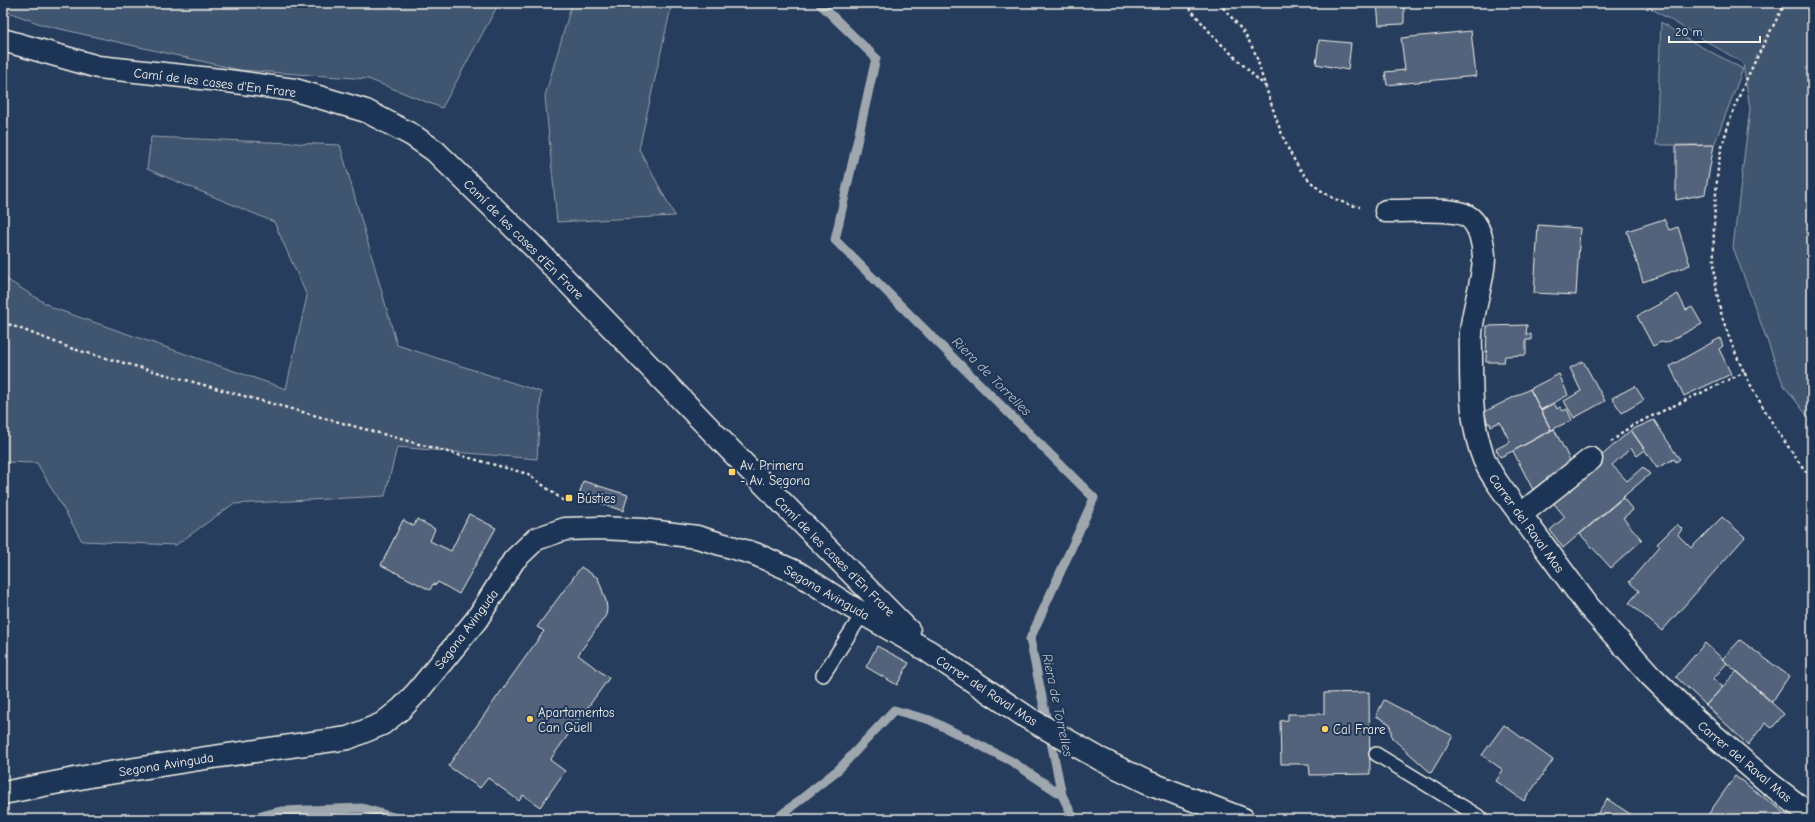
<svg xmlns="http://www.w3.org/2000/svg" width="1815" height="822" font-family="'Comic Neue',sans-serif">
<rect width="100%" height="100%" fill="#263d5d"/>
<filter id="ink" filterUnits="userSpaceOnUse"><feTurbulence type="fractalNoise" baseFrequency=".025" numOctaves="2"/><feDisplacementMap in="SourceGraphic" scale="8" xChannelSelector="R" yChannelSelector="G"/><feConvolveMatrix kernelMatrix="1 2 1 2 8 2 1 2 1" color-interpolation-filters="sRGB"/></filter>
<g filter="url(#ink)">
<path fill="#40546f" stroke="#9aa2ac" d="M3,3h496l-57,105 -74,-29 -128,-9 -197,-45 -40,-15z
M572,3h100l-33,146 36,67 -118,6 -12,-126z
M1642,3h170v419l-29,-38 -50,-137 17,-138 -7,-46z
M1661,22l22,15 60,32 -29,76h-58z
M151,137l189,8 57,200 144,47 -4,67 -140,-12 -12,49 -152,8 -57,41 -94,-4 -45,-78 -34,-1v-185l50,31 233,81 21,-93 -33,-74 -127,-53z
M803,814l70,5h-79z"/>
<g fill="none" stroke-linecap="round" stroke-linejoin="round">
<path stroke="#9fa7ae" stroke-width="9" d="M819,3l57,55 -41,182 259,258 -64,141 32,156
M247,819l35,-8 80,-3 38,11
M776,819l63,-50 55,-59 36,10 81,41 51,34 12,24"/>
</g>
<path fill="#52647b" stroke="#f4f1e8" d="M1377,3h27v21l-25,1z
M1471,31l5,45 -89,9 -2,-13 20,-2 -4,-32z
M1319,40l32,3 -3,27 -32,-6z
M1714,145l-9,49 -29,6v-54z
M1664,219l5,11 9,-3 12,38 -47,17 -16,-51z
M1538,225l42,3 -4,67 -42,-2z
M1678,294l8,16 6,-3 10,17 -36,19 -5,-1 -8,4 -16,-30z
M1527,325l-1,9h5v6h-5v15l-21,1 -1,6h-18l1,-36z
M1720,338l3,8 -4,3 12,25 -47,22 -14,-30z
M1583,361l22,40 -31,17 -10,-17 17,-10 -11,-23z
M1559,374l9,21 -27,15 -11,-21z
M1635,386l9,14 -22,13 -10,-15z
M1530,389l21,41 -38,21 -13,6 -4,-8 14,-7 -10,-20 -9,4 -1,-3 -2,1 -4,-12z
M1554,403l3,6 3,-2 3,4 4,-2 5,11 -21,10 -10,-20z
M1654,420l22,34 4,5 -4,3 -2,-3 -17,9 -26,-38z
M1554,429l20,39 -41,22 -20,-39z
M1631,430l14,20 -8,6 -6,-8 -19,17 15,16 16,-14 7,7 -87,74 -13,-18 15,-13 -14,-17z
M583,481l45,14 -5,16 -44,-15z
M1623,498l10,12 -10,8 19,22 -31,28 -31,-34z
M469,514l27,14 -37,66 -21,-12 -2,3 -3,-1 -3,6 -49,-25 22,-45 11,6 3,-7 18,10 -5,12 21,10z
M1722,517l23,20 -83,94 -33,-28 10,-12 -10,-9 31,-36 -3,-2 20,-20 5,5 -4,6 13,13z
M581,567l17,11 8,23 1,8 -1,6 -28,40 31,23 -59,82 15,11 -25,36 -17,-12 -4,6 -31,-23 -8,10 -32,-22 96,-135 -7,-4z
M1740,640l49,36 -17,26 -50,-43z
M1705,643l22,20 -14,16 10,8 -17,18 -30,-28z
M877,646l32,17 -12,22 -31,-18z
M1737,671l47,43 -12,14 -7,-5 -17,22 -42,-40z
M1369,692l1,82 -60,1 -1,-11h-28l-1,-43 8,-1v-6h36v-21z
M1384,700l69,36 -22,37 -39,-35 -2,-14 -14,-8z
M1504,725l49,35 -29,41 -28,-20 7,-11 -21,-15z
M1735,776l54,40 4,3h-88z
M1607,799l31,20h-44z"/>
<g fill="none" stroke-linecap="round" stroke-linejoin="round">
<g stroke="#f4f1e8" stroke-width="16">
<path id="lane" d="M823,675l40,-62
M1376,754l107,65"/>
</g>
<g stroke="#f4f1e8" stroke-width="25">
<path id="street" d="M3,40l95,27 122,13 75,10 71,21 46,24 23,16 99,96 207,214 168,170
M1386,211c20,1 66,-4 81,5 13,7 17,30 17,43 -1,22 -9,44 -12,66 -2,10 -1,20 -1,30 0,32 0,66 10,96 4,14 12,26 20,37l87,118 62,69 46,45 73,63 43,33
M1520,515l71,-56
M3,793l87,-17 116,-18 142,-20 34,-14 19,-15 17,-18 59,-72 37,-59 22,-21 29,-10 35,-1 42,2 55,7 58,17 43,19 48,31 82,47 100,67 72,41 47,23 96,37"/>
</g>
<path stroke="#f4f1e8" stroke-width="2.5" stroke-dasharray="3 3" stroke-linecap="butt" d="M1185,3l30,35 51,49
M1219,3c12,14 25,27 33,44 5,8 7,19 10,29 20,56 29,117 98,131
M1786,3l-5,8c-23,44 -47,88 -59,136 -5,18 -5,38 -7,57 -2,37 -3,76 7,112 18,60 53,114 90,164
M3,322l70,27 455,125 36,27
M1611,442l20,-16 114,-54"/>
<use href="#lane" stroke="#1d3557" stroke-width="13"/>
<use href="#street" stroke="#1d3557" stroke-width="22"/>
</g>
</g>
<g fill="#ffd166" stroke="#1d3557" stroke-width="1.5">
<rect x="728" y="468" width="8" height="8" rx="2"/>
<rect x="565" y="494" width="8" height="8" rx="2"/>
<circle cx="530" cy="719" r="4"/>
<circle cx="1325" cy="729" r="4"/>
</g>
<g text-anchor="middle" stroke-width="4" stroke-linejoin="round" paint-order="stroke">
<g font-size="13" fill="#f4f1e8" stroke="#1d3557">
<text transform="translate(215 82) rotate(7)" y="5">Camí de les cases d'En Frare</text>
<text transform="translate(524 239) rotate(45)" y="5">Camí de les cases d'En Frare</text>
<text transform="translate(1527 523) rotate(54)" y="5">Carrer del Raval Mas</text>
<text transform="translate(835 556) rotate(45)" y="5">Camí de les cases d'En Frare</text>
<text transform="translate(827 592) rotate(30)" y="5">Segona Avinguda</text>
<text transform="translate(466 629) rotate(-53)" y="5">Segona Avinguda</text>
<text transform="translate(987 690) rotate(33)" y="5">Carrer del Raval Mas</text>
<text transform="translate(1745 761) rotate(40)" y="5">Carrer del Raval Mas</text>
<text transform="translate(166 764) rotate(-9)" y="5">Segona Avinguda</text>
</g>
<g font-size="13" fill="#f4f1e8" stroke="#1d3557" text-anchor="start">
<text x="740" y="470">Av. Primera<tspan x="740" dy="15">- Av. Segona</tspan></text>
<text x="577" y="503">Bústies</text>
<text x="538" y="717">Apartamentos<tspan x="538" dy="15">Can Güell</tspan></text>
<text x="1333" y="734">Cal Frare</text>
</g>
<g font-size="14" font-style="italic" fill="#bcbfc2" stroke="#1d3557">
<text transform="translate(992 376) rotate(45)" y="5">Riera de Torrelles</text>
<text transform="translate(1058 705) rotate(78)" y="5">Riera de Torrelles</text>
</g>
</g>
<rect width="1815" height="822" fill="none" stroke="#1d3557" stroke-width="16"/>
<rect x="8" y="8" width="1799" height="806" fill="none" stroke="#f4f1e8" stroke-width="1.5" filter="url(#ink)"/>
<path d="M1669 36v6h91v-6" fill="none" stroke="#f4f1e8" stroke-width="2"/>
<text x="1675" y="36" font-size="12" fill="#f4f1e8" stroke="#1d3557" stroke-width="3" paint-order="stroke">20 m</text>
</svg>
